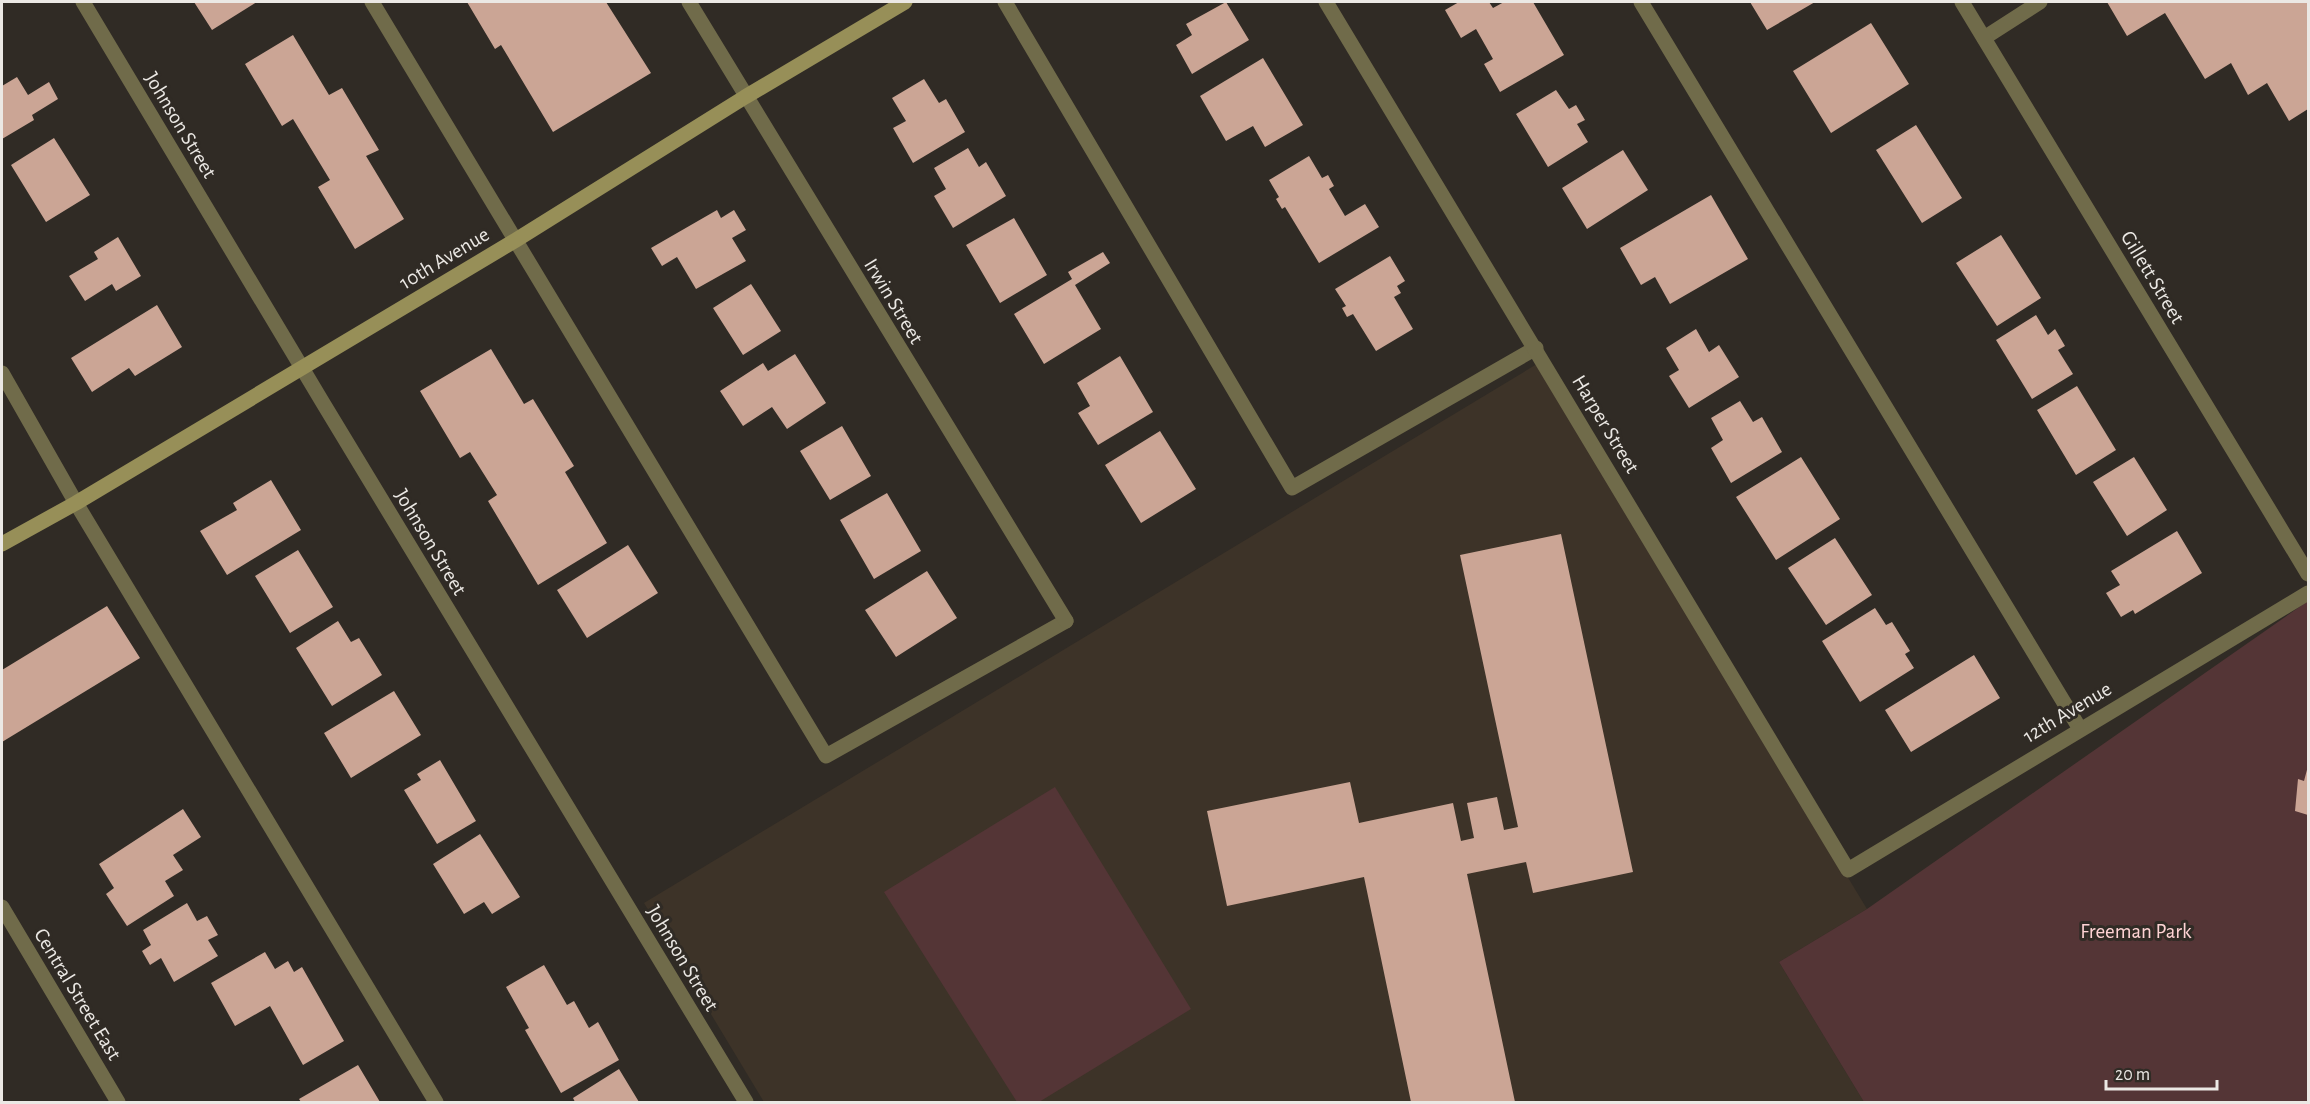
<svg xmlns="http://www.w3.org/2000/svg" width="2310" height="1104" font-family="'Alegreya Sans',sans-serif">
<rect width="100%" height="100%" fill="#302b25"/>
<path fill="#3d3328" d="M1537,364l330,545 -88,53 85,140h-1100l-120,-199z"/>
<path fill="#543536" d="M2308,601v501h-444l-85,-140 88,-53z
M1055,787l136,222 -152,93h-22l-133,-210z"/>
<path fill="#cba595" d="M194,2h63l-45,28z
M467,2h139l45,71 -98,59 -52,-87 -6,4z
M1226,2l23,38 -57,34 -16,-29 16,-10 -6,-11z
M1459,2h30l4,6 11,-6h29l31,53 -64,37 -16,-28 9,-5 -17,-30 -15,9 -16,-28z
M1750,2h65l-48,28z
M2107,2h201v107l-19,12 -22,-38 -19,12 -17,-32 -26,16 -40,-66 -38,23z
M1871,23l38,61 -78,49 -38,-62z
M293,35l36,60 13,-7 37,62 -13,6 38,63 -49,30 -37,-62 12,-7 -37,-61 -11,7 -37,-62z
M1263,58l40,67 -38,22 -12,-21 -27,15 -26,-45z
M17,77l11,18 21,-13 9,17 -26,16 2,5 -32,19v-53z
M924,79l15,24 7,-4 19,33 -52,31 -20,-35 13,-7 -14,-23z
M1556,90l13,19 7,-4 9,15 -8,4 11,18 -40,25 -32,-53z
M1916,125l46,73 -40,25 -46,-73z
M54,138l36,57 -44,27 -35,-57z
M968,148l11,19 7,-5 20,34 -53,32 -19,-32 12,-7 -12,-21z
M1623,150l25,40 -61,39 -25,-41z
M1309,156l13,22 6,-3 6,11 -5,3 16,27 20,-12 14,23 -60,36 -34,-56 -3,2 -6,-10 3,-2 -10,-17z
M1711,195l37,64 -78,45 -15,-27 -14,8 -21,-37z
M717,210l4,8 13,-8 12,20 -14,8 14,23 -50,28 -19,-32 -15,9 -11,-18z
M1014,218l33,57 -47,28 -34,-58z
M2001,235l40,63 -44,28 -41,-63z
M118,237l23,39 -25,15 -4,-7 -27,17 -16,-25 29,-17 -4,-7z
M1103,252l7,11 -35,22 26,44 -57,35 -30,-50 58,-35 -4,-7z
M1390,256l15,25 -8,5 4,7 -7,4 19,32 -37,22 -23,-37 -6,3 -5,-9 4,-2 -11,-17z
M751,284l30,47 -38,24 -30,-47z
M157,305l25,42 -47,29 -6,-8 -37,24 -21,-34z
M2036,315l12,20 7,-6 10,17 -7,4 15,24 -41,25 -36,-59z
M1696,329l13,23 10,-7 20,32 -50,31 -20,-32 10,-6 -13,-22z
M491,349l33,55 9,-5 41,67 -9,6 42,71 -69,42 -50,-84 9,-6 -27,-43 -10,6 -40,-67z
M795,354l31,49 -39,26 -15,-22 -29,19 -23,-35 43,-28 5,8z
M1120,356l33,56 -55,33 -20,-32 12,-7 -13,-23z
M2077,386l39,64 -40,25 -39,-65z
M1740,401l13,21 9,-5 20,35 -51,31 -20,-35 12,-8 -12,-22z
M842,426l29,50 -41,24 -30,-49z
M1160,431l36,58 -55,34 -36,-58z
M1801,457l39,62 -64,41 -40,-63z
M2134,457l33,53 -40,26 -34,-54z
M271,480l30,50 -74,45 -27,-44 37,-21 -4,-7z
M887,493l34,58 -47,28 -34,-59z
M2177,531l25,42 -67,41 -2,-4 -12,7 -15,-24 14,-8 -9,-14z
M1561,534l72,338 -100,21 -7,-31 -59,12 48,228h-104l-47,-225 -137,29 -20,-95 143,-29 9,41 94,-20 8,38 13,-3 -7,-35 30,-6 7,33 14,-3 -58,-272z
M1835,538l37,57 -46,30 -38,-57z
M628,545l30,48 -71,45 -30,-48z
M298,550l35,57 -43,26 -35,-57z
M927,571l30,47 -61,39 -31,-47z
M107,606l33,52 -138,84v-72z
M1875,608l11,17 6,-3 18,29 -5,3 9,14 -54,34 -38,-61z
M338,621l13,21 8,-4 23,37 -50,31 -36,-58z
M1974,655l26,43 -89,54 -26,-42z
M394,691l27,44 -70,43 -27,-45z
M440,760l36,61 -39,23 -33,-54 17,-10 -4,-6z
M2308,766v49l-13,-4 3,-32 6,2z
M183,809l18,28 -28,18 10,15 -18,11 9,15 -47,30 -21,-32 8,-6 -15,-24z
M480,834l40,63 -28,17 -8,-12 -20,12 -31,-50z
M187,903l10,18 10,-5 11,19 -10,5 10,16 -44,26 -13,-24 -11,7 -8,-14 9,-6 -8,-15z
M265,952l10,17 13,-8 6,11 8,-5 42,74 -41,24 -33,-59 -35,20 -24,-43z
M544,965l23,40 7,-4 15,27 9,-6 21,38 -58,33 -36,-63 4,-2 -23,-41z
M358,1065l22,37h-79l-2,-3z
M619,1069l20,33h-64l-2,-4z"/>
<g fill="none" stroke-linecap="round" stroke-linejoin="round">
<path stroke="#706b4a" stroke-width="15" d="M372,2l454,754 240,-135
M1005,2l287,486 244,-140
M1641,2l439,727
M1984,38l56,-36
M2,373l74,130 360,599"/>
<path stroke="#706b4a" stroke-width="15" d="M83,2l240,401 423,699
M689,2l377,619
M1326,2l522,868 460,-277
M1962,2l346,572
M2,907l116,195"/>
<path stroke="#978f58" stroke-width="15" d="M2,544l74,-41 440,-263 229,-143 160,-95"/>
</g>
<g text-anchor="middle" stroke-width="6" stroke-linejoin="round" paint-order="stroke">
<g font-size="21" fill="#ebe8e4" stroke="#302b25">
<text transform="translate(181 125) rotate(59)" y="7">Johnson Street</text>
<text transform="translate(444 258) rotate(-31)" y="7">10th Avenue</text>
<text transform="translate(2153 277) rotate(59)" y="7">Gillett Street</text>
<text transform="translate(894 301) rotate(59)" y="7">Irwin Street</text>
<text transform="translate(1606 424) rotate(59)" y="7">Harper Street</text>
<text transform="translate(431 542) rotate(59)" y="7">Johnson Street</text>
<text transform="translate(2067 712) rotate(-31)" y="7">12th Avenue</text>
<text transform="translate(683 958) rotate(59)" y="7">Johnson Street</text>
<text transform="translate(78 994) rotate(59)" y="7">Central Street East</text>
</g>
<g font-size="21" fill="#fed3d4" stroke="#302b25">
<text x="2136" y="938">Freeman Park</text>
</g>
</g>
<rect width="2310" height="1104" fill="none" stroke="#ebe8e4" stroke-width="6"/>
<path d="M2106 1080v9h111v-9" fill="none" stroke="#ebe8e4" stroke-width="3"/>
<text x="2115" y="1080" font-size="18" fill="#ebe8e4" stroke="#302b25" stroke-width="4.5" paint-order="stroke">20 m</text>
</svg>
